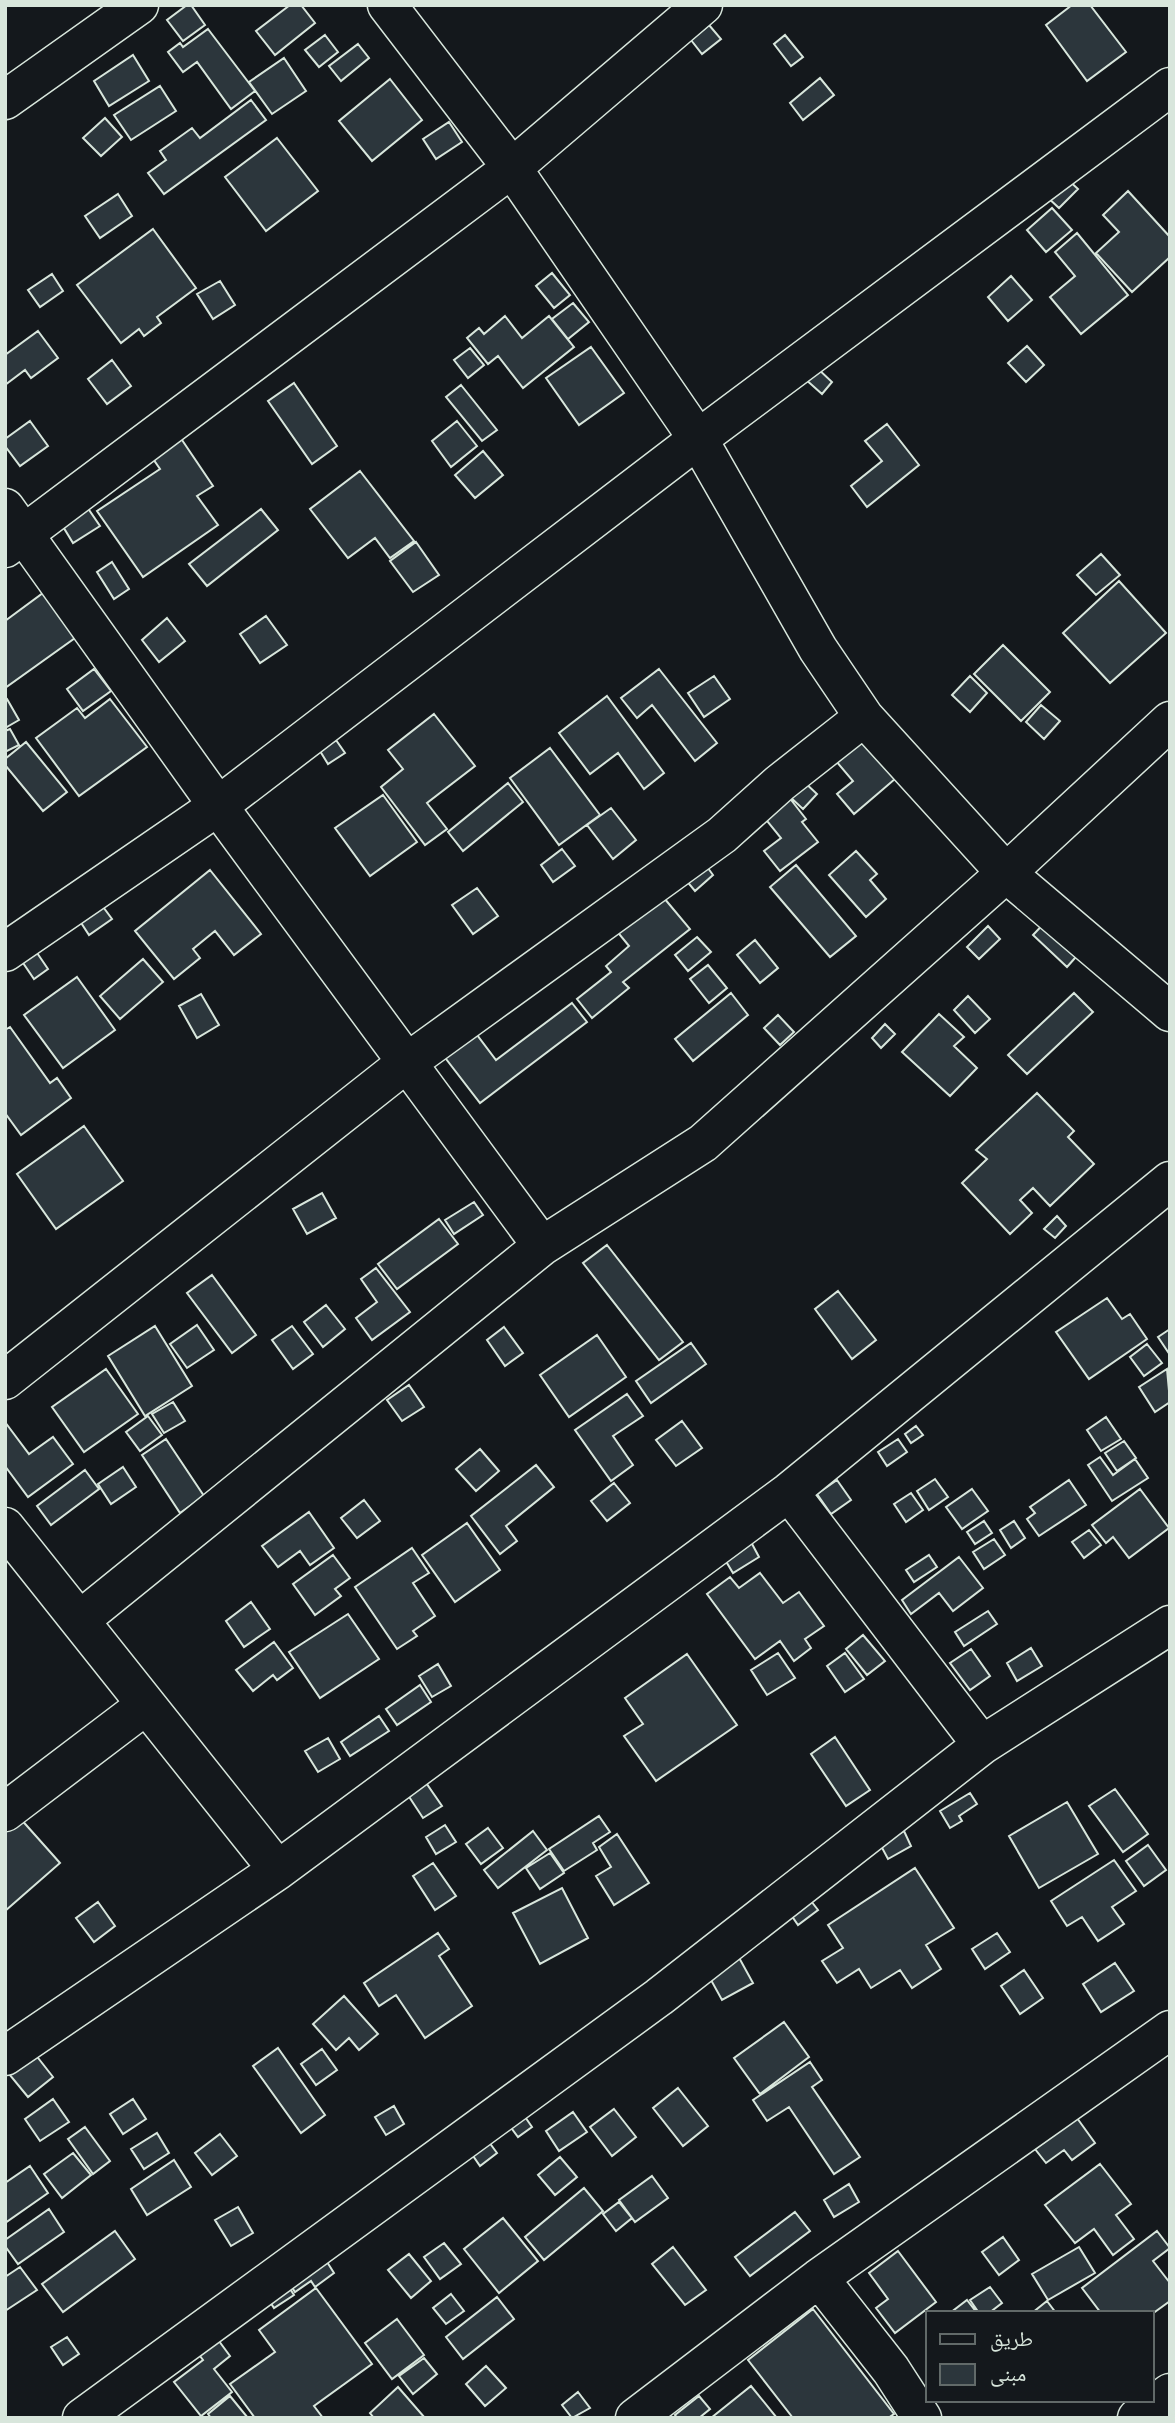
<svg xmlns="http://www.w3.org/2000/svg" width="1175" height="2423" font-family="'Source Sans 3','Noto Naskh Arabic',sans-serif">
<rect width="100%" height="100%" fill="#14181c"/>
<path fill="#2c363c" stroke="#d8e6dc" stroke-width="2" d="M187,5h4l14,20 -22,16 -16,-21z
M290,5h11l14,18 -40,32 -19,-24z
M1072,5h18l36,47 -39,29 -41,-56z
M709,25l12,14 -19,15 -11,-14z
M208,29l47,62 -24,18 -34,-47 -14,10 -15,-20 12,-9 3,4z
M325,35l13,17 -19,15 -14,-17z
M785,35l18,22 -12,9 -17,-22z
M358,44l11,14 -28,23 -12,-15z
M133,55l16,26 -40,25 -15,-25z
M284,58l22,33 -34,23 -23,-32z
M820,78l14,17 -31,25 -13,-17z
M390,79l32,41 -50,41 -33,-40z
M160,86l16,25 -45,29 -17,-25z
M251,100l15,20 -102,74 -16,-21 18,-13 -6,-9 32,-23 8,10z
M105,118l17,19 -21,19 -18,-18z
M449,122l13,20 -26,17 -13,-20z
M277,138l41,53 -52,40 -41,-54z
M1065,177l13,12 -19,19 -14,-13z
M1128,191l42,46v20l-38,35 -36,-39 23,-21 -16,-17z
M118,194l14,22 -32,22 -15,-22z
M1052,208l20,22 -26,22 -19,-22z
M153,229l43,59 -39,29 4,6 -17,13 -5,-7 -18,14 -44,-58z
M1077,233l51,62 -47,39 -31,-37 25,-21 -20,-24z
M552,273l18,22 -16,13 -18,-22z
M52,274l11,17 -23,16 -12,-17z
M1011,276l21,24 -24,21 -20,-24z
M220,281l15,24 -22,14 -16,-25z
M573,303l16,19 -21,17 -16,-20z
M505,316l17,22 27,-22 25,31 -51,41 -25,-32 -10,8 -21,-26 12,-10 5,6z
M38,331l20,27 -27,20 -6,-8 -20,15v-30z
M1027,346l17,19 -18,17 -18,-19z
M591,347l33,46 -45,32 -33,-47z
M470,348l14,17 -16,13 -14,-18z
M112,360l19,26 -24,18 -19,-25z
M815,366l17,16 -10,12 -18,-16z
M294,383l43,63 -25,18 -44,-63z
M461,385l36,45 -15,11 -36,-44z
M30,421l18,25 -28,20 -15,-20v-7z
M457,421l20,25 -26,21 -19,-26z
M887,424l32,41 -52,42 -16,-21 31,-25 -17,-20z
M178,434l35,52 -16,10 21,29 -75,52 -46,-66 63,-42 -11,-16z
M483,451l20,24 -28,23 -20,-23z
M360,471l54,70 -24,17 -15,-20 -27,20 -38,-49z
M85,504l15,22 -27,17 -14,-23z
M261,509l17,21 -71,56 -18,-22z
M416,542l23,33 -26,17 -23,-31z
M1101,554l19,21 -24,20 -19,-20z
M112,562l17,27 -15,10 -17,-27z
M1119,581l47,52 -56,50 -47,-50z
M43,593l32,45 -70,50v-67z
M266,616l21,29 -27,18 -20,-29z
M167,618l18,23 -26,21 -17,-22z
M1003,645l47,47 -29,29 -47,-47z
M94,669l17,22 -28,20 -16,-22z
M659,669l58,74 -22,18 -43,-56 -15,13 -16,-20z
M714,676l16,23 -26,18 -16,-24z
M970,676l17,17 -17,19 -18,-17z
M607,696l57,77 -20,16 -26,-36 -28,21 -31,-41z
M7,699l12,21 -14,8v-28z
M110,699l37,48 -68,49 -43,-58 41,-30 8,10z
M1041,705l19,16 -16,18 -18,-17z
M434,714l41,52 -48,37 20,26 -22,16 -44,-58 22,-18 -15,-19z
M10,729l9,16 -14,7v-21z
M868,734l34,39 -48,41 -17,-20 16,-13 -17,-20z
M336,740l9,13 -17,11 -8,-13z
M26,742l41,50 -24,19 -38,-46v-6z
M550,748l50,67 -41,30 -49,-67z
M802,780l15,14 -14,15 -15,-14z
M508,783l15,19 -60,49 -15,-19z
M383,795l34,47 -47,34 -35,-48z
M788,796l18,23 -4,3 16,20 -38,29 -16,-20 17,-13 -18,-22z
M611,808l25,32 -23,19 -26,-34z
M562,849l13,17 -22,16 -12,-17z
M856,851l21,23 -7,6 16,19 -20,18 -37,-42z
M705,864l8,11 -18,16 -10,-12z
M796,865l60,71 -26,21 -60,-70z
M210,870l51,64 -27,21 -19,-24 -22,18 7,9 -26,21 -39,-48z
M477,888l21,28 -25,18 -21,-29z
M659,892l31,37 -67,53 6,6 -37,30 -15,-19 34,-27 -5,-6 23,-20 -14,-17z
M98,900l14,19 -23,16 -13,-20z
M1050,917l33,32 -16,18 -34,-32z
M988,926l12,13 -21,20 -12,-12z
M697,937l14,15 -23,19 -13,-16z
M755,940l23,28 -18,15 -23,-28z
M33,947l15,22 -14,10 -15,-22z
M143,959l20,23 -43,37 -20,-23z
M708,965l19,23 -18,15 -19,-24z
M77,977l38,53 -52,38 -39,-53z
M731,993l17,22 -55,46 -18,-22z
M1074,993l19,19 -66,62 -19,-19z
M201,994l18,31 -22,13 -18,-32z
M968,996l22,23 -15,14 -21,-23z
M572,1003l15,19 -107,81 -37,-48 31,-24 22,29z
M939,1014l25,23 -10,9 23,22 -27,28 -48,-44z
M778,1015l16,17 -14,13 -16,-17z
M885,1024l10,10 -14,14 -9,-10z
M10,1027l40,56 7,-5 14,20 -50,37 -16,-22v-83z
M1037,1093l37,38 -6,6 26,27 -44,42 -17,-18 -13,12 12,13 -22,21 -48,-51 25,-24 -11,-9z
M84,1126l39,55 -67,48 -39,-55z
M322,1193l14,25 -29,16 -14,-25z
M474,1202l9,13 -29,19 -9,-14z
M1057,1216l9,10 -11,12 -11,-9z
M439,1219l19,25 -61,45 -19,-25z
M607,1245l76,97 -24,18 -76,-97z
M376,1268l34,44 -38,28 -16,-22 21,-16 -16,-23z
M212,1275l44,60 -24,18 -45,-60z
M838,1291l38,49 -24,19 -37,-50z
M1107,1298l15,21 8,-5 17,25 -58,40 -33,-47z
M326,1305l19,24 -22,18 -19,-25z
M197,1325l17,25 -27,18 -17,-24z
M155,1326l37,60 -47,30 -37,-60z
M292,1326l21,28 -20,15 -21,-29z
M504,1327l19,26 -18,13 -18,-26z
M1170,1329v26l-12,-18z
M597,1335l29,42 -57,40 -29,-42z
M691,1343l15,21 -55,39 -15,-22z
M1147,1344l15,19 -18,13 -14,-19z
M106,1369l32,45 -54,38 -32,-45z
M1167,1369l3,33 -15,10 -16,-25z
M409,1385l15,22 -22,14 -15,-21z
M627,1394l16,22 -30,20 20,29 -22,16 -36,-51z
M173,1402l12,19 -21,12 -12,-19z
M148,1416l14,19 -22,16 -14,-19z
M1106,1417l15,22 -20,12 -14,-21z
M682,1421l20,27 -26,18 -20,-26z
M5,1422l24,32 24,-17 20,27 -45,33 -23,-31z
M916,1426l7,9 -12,8 -6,-9z
M166,1439l38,57 -24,17 -38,-58z
M898,1439l9,13 -20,14 -9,-14z
M1124,1441l12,17 -19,13 -12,-18z
M480,1449l19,22 -23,20 -20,-22z
M1100,1457l13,18 22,-16 13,19 -36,23 -24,-36z
M536,1465l18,22 -48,39 11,15 -17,13 -29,-38z
M123,1467l13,20 -25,17 -13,-20z
M85,1470l14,19 -48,36 -14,-19z
M935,1479l13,18 -19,13 -12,-19z
M837,1480l14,20 -20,14 -14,-20z
M1069,1480l17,25 -47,31 -12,-17 8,-6 -5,-6z
M614,1483l16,20 -23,18 -16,-20z
M972,1489l16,22 -26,18 -16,-22z
M1140,1489l29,39 -40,30 -16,-21 -7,6 -14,-18z
M911,1493l12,17 -17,12 -12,-18z
M364,1500l16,21 -23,17 -16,-20z
M309,1512l25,36 -24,17 -10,-14 -22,16 -16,-21z
M984,1521l8,12 -17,11 -8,-12z
M1014,1521l11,17 -14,10 -11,-18z
M467,1523l33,47 -45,32 -33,-47z
M1089,1530l12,15 -17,13 -12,-16z
M994,1539l11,16 -21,14 -11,-17z
M751,1542l8,15 -26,16 -9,-15z
M412,1548l17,25 -16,10 22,33 -22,15 4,5 -20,13 -42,-62z
M333,1555l17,23 -15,11 6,7 -26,19 -22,-31z
M929,1555l8,12 -23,15 -8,-12z
M959,1557l24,31 -30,23 -14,-18 -28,21 -9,-14z
M760,1573l23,30 16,-11 25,34 -19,13 6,9 -17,13 -14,-20 -25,18 -48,-65 23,-17 9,11z
M251,1602l19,27 -26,18 -18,-26z
M988,1611l9,13 -33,22 -9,-14z
M348,1614l31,45 -59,39 -31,-46z
M863,1635l22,26 -18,14 -21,-26z
M274,1642l19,26 -16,12 -4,-5 -20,16 -17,-21z
M1031,1648l11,18 -25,15 -10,-18z
M971,1649l19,27 -20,14 -20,-27z
M778,1653l17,25 -28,17 -16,-25z
M845,1653l19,26 -19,13 -18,-26z
M687,1654l50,71 -81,56 -32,-45 19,-12 -18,-26z
M438,1664l13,22 -19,11 -13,-21z
M420,1685l11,17 -34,23 -11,-16z
M379,1716l10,15 -39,25 -9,-14z
M835,1737l35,53 -24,16 -35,-52z
M328,1738l12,21 -22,13 -13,-21z
M420,1774l22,32 -19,12 -21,-32z
M1115,1789l33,45 -25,18 -34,-46z
M970,1793l7,11 -18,12 3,5 -12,7 -10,-17z
M1067,1802l31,52 -59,34 -30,-52z
M599,1816l11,16 -17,11 4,7 -33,21 -15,-22z
M19,1817l41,46 -55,48v-82z
M445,1825l11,17 -20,12 -10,-17z
M488,1828l15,20 -22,16 -15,-20z
M533,1831l14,19 -49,38 -14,-18z
M904,1831l7,15 -23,13 -8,-15z
M617,1834l32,49 -35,22 -18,-29 15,-9 -12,-20z
M1148,1845l18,25 -22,16 -18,-25z
M550,1853l14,20 -24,16 -14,-21z
M1114,1860l22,31 -24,16 12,17 -26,17 -16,-24 -15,9 -16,-25z
M433,1863l23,33 -21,14 -22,-34z
M915,1868l39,60 -28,17 15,24 -29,19 -12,-18 -29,18 -12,-19 -22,14 -15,-22 21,-13 -15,-23z
M562,1888l26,50 -48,26 -27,-51z
M804,1892l14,18 -20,15 -13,-19z
M98,1902l17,24 -21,16 -18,-24z
M438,1933l11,16 -10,7 33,50 -47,32 -29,-43 -17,11 -15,-23z
M997,1933l13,19 -25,17 -13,-20z
M737,1954l16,29 -31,17 -16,-29z
M1115,1963l19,28 -33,21 -18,-28z
M1024,1970l19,28 -23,16 -19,-28z
M344,1996l34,38 -19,16 -10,-12 -13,12 -23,-26z
M784,2022l25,35 -49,37 -26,-36z
M278,2048l47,67 -24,18 -48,-67z
M322,2049l15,21 -21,15 -15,-21z
M35,2054l18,23 -25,20 -19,-23z
M810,2062l12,18 -10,7 48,70 -26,17 -45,-67 -22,14 -14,-21z
M678,2088l30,38 -25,20 -30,-38z
M53,2099l16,23 -29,19 -15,-22z
M133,2099l13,20 -23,15 -13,-20z
M394,2106l10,18 -18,11 -11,-18z
M614,2109l22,28 -24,19 -22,-29z
M521,2111l11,16 -14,10 -12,-16z
M573,2112l14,20 -28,19 -13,-20z
M1077,2118l18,25 -23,17 -8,-10 -18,13 -11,-14z
M85,2127l25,34 -17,13 -25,-35z
M157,2133l12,20 -25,16 -13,-20z
M220,2134l17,22 -25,19 -17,-22z
M486,2138l11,15 -17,13 -11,-16z
M73,2153l18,22 -29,23 -18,-24z
M560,2157l17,20 -22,18 -17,-20z
M174,2160l17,27 -44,28 -16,-26z
M1100,2164l31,40 -15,11 18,24 -21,16 -19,-26 -19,14 -30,-38z
M30,2166l18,27 -43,30v-40z
M652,2176l16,22 -33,24 -16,-22z
M849,2184l10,18 -25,15 -10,-17z
M584,2188l19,23 -59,49 -19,-23z
M619,2202l13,16 -16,13 -13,-17z
M238,2207l15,26 -22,13 -16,-26z
M49,2209l15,23 -46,32 -13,-18v-6z
M795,2212l15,19 -60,45 -15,-19z
M503,2218l35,43 -39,32 -35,-44z
M115,2231l20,28 -72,53 -21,-28z
M1157,2231l13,17 -17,13 17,22v18l-18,13 -51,-1 -19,-25z
M1003,2237l16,23 -20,15 -17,-23z
M444,2243l17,21 -21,15 -16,-22z
M673,2247l33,43 -21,15 -33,-41z
M1079,2247l16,26 -47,27 -16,-26z
M898,2251l38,51 -41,31 -19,-25 12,-9 -19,-26z
M322,2254l12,19 -19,14 -4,-6 -16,11 -9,-14z
M409,2254l22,27 -20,17 -23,-28z
M20,2267l17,23 -32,21v-34z
M283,2278l11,17 -20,13 -11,-17z
M990,2287l12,16 -13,10h-10l-9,-13z
M316,2288l56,76 -58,42 9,12h-68l-25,-34 45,-32 -16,-22z
M451,2294l13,17 -18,13 -13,-16z
M497,2297l17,22 -51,40 -17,-22z
M967,2300l10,13h-27z
M1047,2301l9,12h-24z
M813,2309l81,105 -6,4h-95l-45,-58z
M397,2319l27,36 -32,24 -27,-36z
M67,2337l12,17 -16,11 -12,-18z
M216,2337l14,19 -16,13 18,23 -31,24 -27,-34 29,-22 -6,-8z
M424,2358l13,16 -24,20 -14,-18z
M486,2366l20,22 -21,18 -19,-22z
M751,2386l26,32h-66z
M398,2387l27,31h-51l-4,-5z
M578,2392l12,16 -18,10 -10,-13z
M230,2396l18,22h-37l-3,-4z
M699,2396l11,13 -11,9h-22l-2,-3z"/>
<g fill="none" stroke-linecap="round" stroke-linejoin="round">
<g stroke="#d8e6dc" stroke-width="41">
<path id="street" d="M387,5l125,163 186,271 120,210 46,68 142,156 164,139
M5,100l134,-95
M5,508l213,298 324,440
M5,548l507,-380 191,-163
M5,952l213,-146 480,-367 472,-352
M5,1380l400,-316 317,-229 58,-52 84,-66
M789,1492l193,253
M5,1527l273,343
M80,1620l462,-374 161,-103 303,-270 164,-152
M5,1812l141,-107
M5,2056l273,-186 511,-378 381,-311
M819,2278l72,92 31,48
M82,2418l577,-421 323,-252 188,-120
M635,2418l184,-140 351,-248
M1137,2418l33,-25"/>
</g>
<use href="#street" stroke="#14181c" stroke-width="38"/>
</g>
<rect width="1175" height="2423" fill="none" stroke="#d8e6dc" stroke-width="14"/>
<rect x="926" y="2311" width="228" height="91" fill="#14181c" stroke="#626a69" stroke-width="2"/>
<rect x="940" y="2334" width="35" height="10" fill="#14181c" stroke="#626a69" stroke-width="2"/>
<text x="990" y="2346" font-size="21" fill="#d8e6dc">طريق</text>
<rect x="940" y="2364" width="35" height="21" fill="#2c363c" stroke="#626a69" stroke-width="2"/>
<text x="990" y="2381" font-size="21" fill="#d8e6dc">مبنى</text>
</svg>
